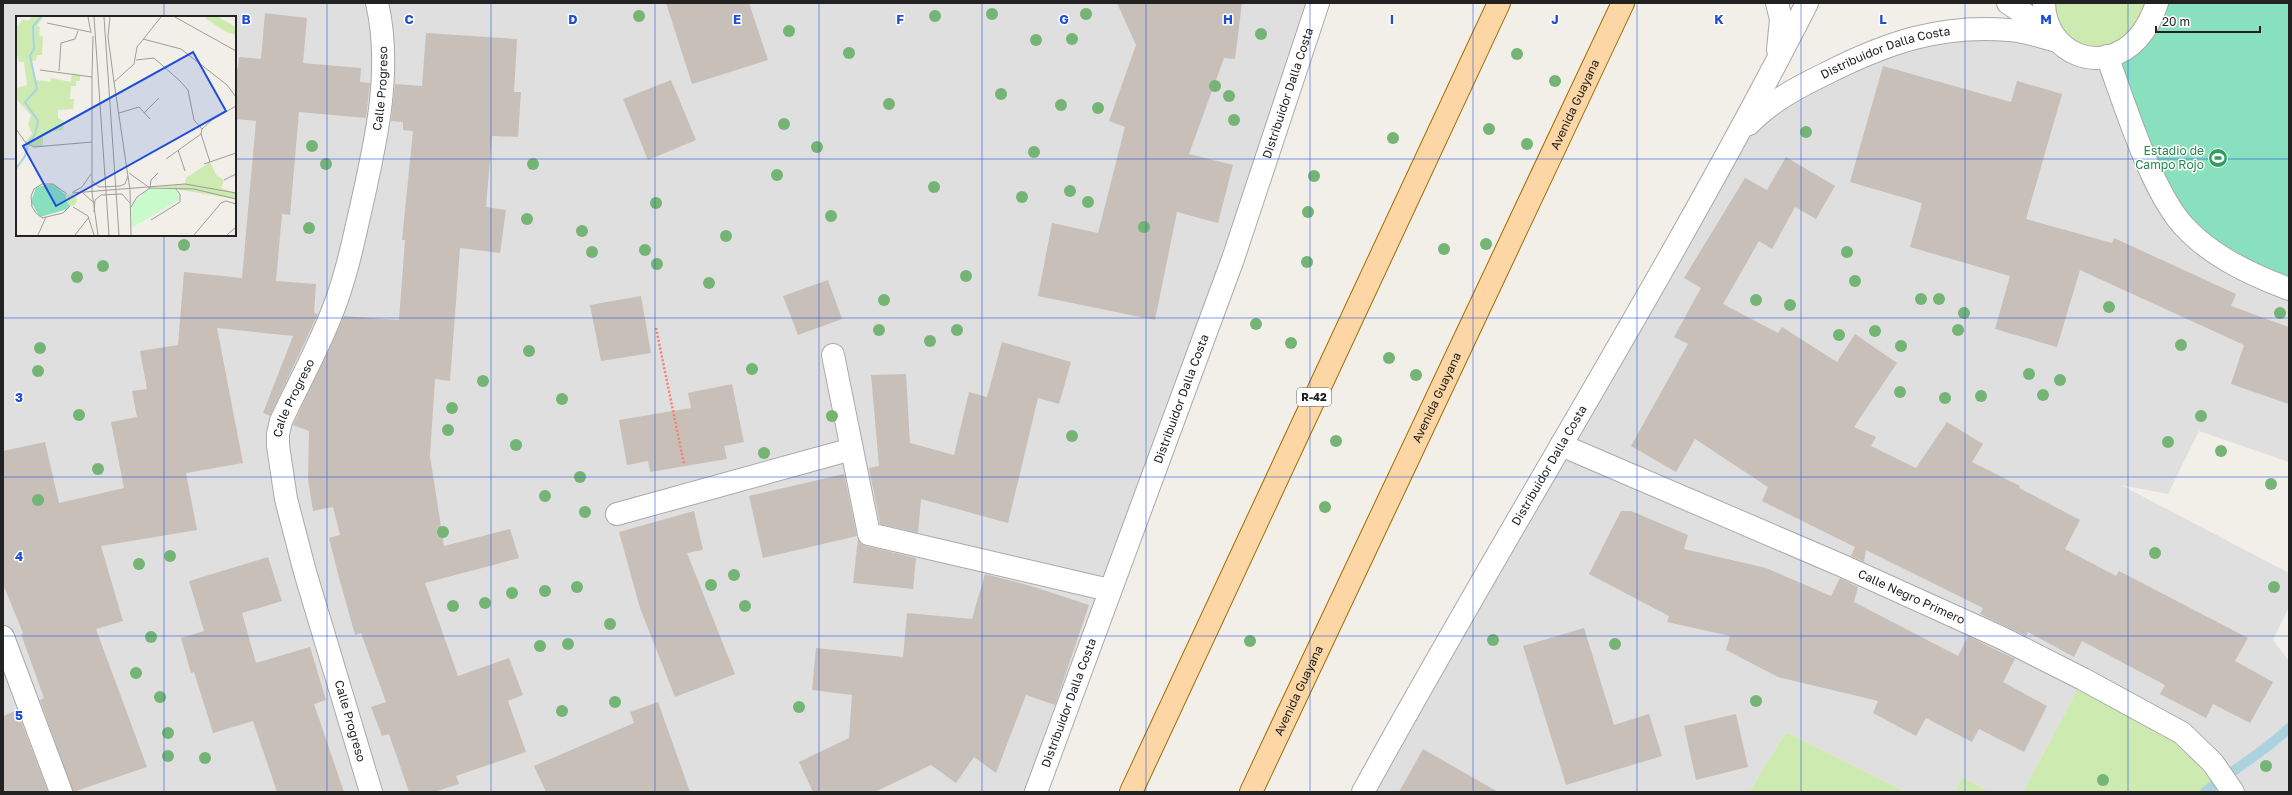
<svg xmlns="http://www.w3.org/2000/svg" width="2292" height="795" font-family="'Golos Text',sans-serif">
<rect width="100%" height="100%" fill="#f2efe9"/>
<path fill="#e0dfdf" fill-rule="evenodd" d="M3,3h1322l-284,789h-1038zM17,17h218v218h-218z
M2289,3v459l-90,-31 -31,63 -47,-9 168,88v34l-16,33 16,21v131h-56l-150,-113 -60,113h-33l-28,-15 -7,15h-49l-120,-60 -37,60h-386l372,-654 147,-90z"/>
<path fill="#cdebb0" d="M2044,3h113l-19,36 -58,17z
M2083,679l81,43 68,70h-209z
M1786,732l120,60h-157z
M1962,777l28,15h-35z"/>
<path fill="#88e0be" d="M2157,3h132v286l-112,-71 -70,-162z"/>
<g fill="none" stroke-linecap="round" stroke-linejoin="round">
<path stroke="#aad3df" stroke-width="10" d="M2205,792c28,-23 57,-38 84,-64"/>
</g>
<path fill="#c7bfb8" d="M666,3h83l19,57 -76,24z
M1117,3h125l-7,56 -11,-1 -35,96 44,11 -15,58 -41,-11 -22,108 -117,-24 14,-73 46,10 27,-106 -16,-6 27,-76z
M265,13l42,5 -4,45 58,5 -1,14 10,1 -4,35 -67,-6 -9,103 -8,-1 -6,67 40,3 -2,29 4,1 -48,102 -7,-3 30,-77 -76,-8 26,135 -57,10 11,57 -96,16 22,75 -27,8 51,138 -74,25 -33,-92 4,-2 -23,-64 2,-1 -20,-49v-133l42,-9 14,61 65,-15 -13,-66 26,-5 -5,-26 15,-2 -7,-38 38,-6 6,-73 58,6 14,-157 -21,-2v-52l3,1 1,-11 22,2z
M426,33l91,6 -3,53h7l-3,45 -26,-1 -6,71 20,3 -6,43 -40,-5 -10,133 -15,-2 -5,77 14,90 66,-17 9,29 -94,25 33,93 51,-18 14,37 -15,6 18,51 -70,24 3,8 -25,8h-25l-20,-58 -7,2 -11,-29 15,-5 -25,-69 -6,2 -17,-61 -9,-36 11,-3 -7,-28 -20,4 -5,-32 1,-48 -16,-6 51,-109 55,4 6,-80h-3l11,-109 -10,-1v-8l-12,-1 4,-37 27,2z
M1883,66l128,36 6,-21 45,13 -36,125 86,24 2,-5 122,56 -5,12 58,21v77l-58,-20 13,-39 -164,-75 -23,77 -62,-18 15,-53 -100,-29 12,-44 -72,-21z
M671,80l25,60 -48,20 -25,-61z
M1786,157l49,29 -19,33 -21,-12 -23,42 -13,-8 -36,63 55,29 4,-6 55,35 18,-28 42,29 -43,64 22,10 -5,9 45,22 31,-46 36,22 -11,18 48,24 -1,2 61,32 -15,29 51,27 3,-5 129,67 -13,23 38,21 -23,41 -37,-19 -7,14 -46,-24 5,-9 -83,-44 -8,16 -46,-25 -2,4 -46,-22 3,-6 -117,-58 -2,12 -13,-6 4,-9 -93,-46 6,-14 -73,-48 -19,33 -45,-26 57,-102 -14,-7 27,-49 -17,-10 61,-100 22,12z
M828,280l14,39 -44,16 -15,-39z
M641,296l10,57 -50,8 -11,-56z
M1002,342l69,20 -12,42 -21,-6 -30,125 -87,-24 -3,34 -38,-9 -11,-56 10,-2 -8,-91 35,-1 4,69 44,12 15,-63 18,5z
M732,384l12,58 -20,4 3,13 -77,13 -2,-11 -21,4 -8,-45 72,-12 -3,-15z
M844,474l13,62 -94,22 -14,-62z
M694,511l9,39 -16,3 48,121 -60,23 -35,-89 -21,-76z
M1621,511h10l57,24 -4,14 82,19 65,28 9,-18 18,9 -4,15 104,54 10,-20 47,23 -12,23 44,24 -23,46 -45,-23 -7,13 -46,-24 -10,18 -43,-23 5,-12 -100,-24 -52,-27 4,-14 -63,-14 2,-6 -80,-42z
M858,538l8,8 50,12 -3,31 -60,-6z
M268,557l14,44 -40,12 14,50 54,-16 16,53 -12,4 30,88h-67l-24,-71 -40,12 -19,-61 -3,1 -10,-35 23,-7 -15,-50z
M985,574l46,12 58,19 -34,100 -29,-10 -30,78 -22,-16 -18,26 -25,-18 -56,27h-62l-14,-30 50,-24 3,-43 -40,-5 4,-42 87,9 4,-44 65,6z
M1584,628l30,97 35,-11 13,42 -96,29 -43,-139z
M658,702l32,90h-144l-12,-26 100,-43 -4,-11z
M17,710l31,82h-45v-76z
M1736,714l12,53 -52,13 -12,-54z
M1423,749l75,43h-99z"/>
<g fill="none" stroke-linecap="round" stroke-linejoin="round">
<g stroke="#a9a9a9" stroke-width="24">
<g id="street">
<path d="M1777,3l4,16 -3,31"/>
<path d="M2008,3l41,27"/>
<path d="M2044,3c1,52 59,74 94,35 9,-10 15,-23 19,-35"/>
<path d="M2107,56c18,49 40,121 70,162 27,35 72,56 112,71"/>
<path id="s1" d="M1749,124c21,-22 49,-37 76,-50 61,-31 115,-50 184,-44 16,1 32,7 48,11"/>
<path d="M833,355l36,179 240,56"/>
<path id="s2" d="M1561,445l282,121 159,72 81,41 99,54 31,30 20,29"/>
<path d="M617,514l235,-65"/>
<path d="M3,637l58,155"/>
<path id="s3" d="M371,792l-66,-220 -19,-73 -8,-53v-12l3,-13c16,-34 34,-67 48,-101 15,-35 23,-72 31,-108 15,-66 33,-141 17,-209"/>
<path id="s4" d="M1036,792l197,-533 85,-256"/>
<path id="s5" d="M1363,792c145,-265 307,-520 444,-789"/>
</g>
</g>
<g stroke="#a06b00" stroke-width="24">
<g id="primary">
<path d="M1131,792l368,-789"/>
<path id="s6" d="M1251,792l372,-789"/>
</g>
</g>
<path stroke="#fa8072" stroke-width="2.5" stroke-dasharray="2 2" stroke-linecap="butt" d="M656,328l28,136"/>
<use href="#street" stroke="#fff" stroke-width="22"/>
<use href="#primary" stroke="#fcd6a4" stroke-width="22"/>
</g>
<g fill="#74b475">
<circle cx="992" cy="14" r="6"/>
<circle cx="1086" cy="14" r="6"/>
<circle cx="639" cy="16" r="6"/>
<circle cx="935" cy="16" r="6"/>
<circle cx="789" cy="31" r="6"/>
<circle cx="1261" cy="34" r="6"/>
<circle cx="1072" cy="39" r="6"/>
<circle cx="1036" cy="40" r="6"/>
<circle cx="849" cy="53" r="6"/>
<circle cx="1517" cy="54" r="6"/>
<circle cx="1555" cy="81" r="6"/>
<circle cx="1215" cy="86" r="6"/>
<circle cx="1001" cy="94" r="6"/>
<circle cx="1229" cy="96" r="6"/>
<circle cx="889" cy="104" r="6"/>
<circle cx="1061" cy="105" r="6"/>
<circle cx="1098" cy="108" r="6"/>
<circle cx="1234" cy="120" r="6"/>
<circle cx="784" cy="124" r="6"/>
<circle cx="1489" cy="129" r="6"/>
<circle cx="1806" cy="132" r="6"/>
<circle cx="1393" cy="138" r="6"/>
<circle cx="1527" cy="144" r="6"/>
<circle cx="312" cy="146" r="6"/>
<circle cx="817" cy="147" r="6"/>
<circle cx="1034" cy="152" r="6"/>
<circle cx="326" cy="164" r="6"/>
<circle cx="533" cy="164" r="6"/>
<circle cx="777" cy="175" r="6"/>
<circle cx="1314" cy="176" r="6"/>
<circle cx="934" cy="187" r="6"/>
<circle cx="1070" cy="191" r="6"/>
<circle cx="1022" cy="197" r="6"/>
<circle cx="1088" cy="202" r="6"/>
<circle cx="656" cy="203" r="6"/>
<circle cx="1308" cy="212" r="6"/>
<circle cx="831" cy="216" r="6"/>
<circle cx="527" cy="219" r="6"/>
<circle cx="1144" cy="227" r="6"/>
<circle cx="309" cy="228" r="6"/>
<circle cx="582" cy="231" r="6"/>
<circle cx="726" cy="236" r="6"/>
<circle cx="1486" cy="244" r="6"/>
<circle cx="184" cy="245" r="6"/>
<circle cx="1444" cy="249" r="6"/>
<circle cx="645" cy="250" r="6"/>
<circle cx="592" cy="252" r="6"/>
<circle cx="1847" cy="252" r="6"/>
<circle cx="1307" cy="262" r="6"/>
<circle cx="657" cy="264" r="6"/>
<circle cx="103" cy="266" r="6"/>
<circle cx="966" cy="276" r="6"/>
<circle cx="77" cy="277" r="6"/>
<circle cx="1855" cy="281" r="6"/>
<circle cx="709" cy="283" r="6"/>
<circle cx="1921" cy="299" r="6"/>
<circle cx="1939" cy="299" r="6"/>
<circle cx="884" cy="300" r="6"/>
<circle cx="1756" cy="300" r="6"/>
<circle cx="1790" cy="305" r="6"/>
<circle cx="2109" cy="307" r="6"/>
<circle cx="1964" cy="313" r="6"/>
<circle cx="2280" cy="313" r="6"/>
<circle cx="1256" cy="324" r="6"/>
<circle cx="879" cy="330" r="6"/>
<circle cx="957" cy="330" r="6"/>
<circle cx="1958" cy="330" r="6"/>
<circle cx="1875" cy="331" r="6"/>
<circle cx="1839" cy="335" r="6"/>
<circle cx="930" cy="341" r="6"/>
<circle cx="1291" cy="343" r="6"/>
<circle cx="2181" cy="345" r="6"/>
<circle cx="1901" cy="346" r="6"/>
<circle cx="40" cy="348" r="6"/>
<circle cx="529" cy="351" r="6"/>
<circle cx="1389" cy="358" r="6"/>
<circle cx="752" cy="369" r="6"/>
<circle cx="38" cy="371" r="6"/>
<circle cx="2029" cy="374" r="6"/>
<circle cx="1416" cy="375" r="6"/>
<circle cx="2060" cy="380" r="6"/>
<circle cx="483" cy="381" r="6"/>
<circle cx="1900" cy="392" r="6"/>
<circle cx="2043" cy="395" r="6"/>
<circle cx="1981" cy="396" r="6"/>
<circle cx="1945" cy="398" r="6"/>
<circle cx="562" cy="399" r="6"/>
<circle cx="452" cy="408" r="6"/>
<circle cx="79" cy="415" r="6"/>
<circle cx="832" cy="416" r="6"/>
<circle cx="2201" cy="416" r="6"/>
<circle cx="448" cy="430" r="6"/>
<circle cx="1072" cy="436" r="6"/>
<circle cx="1336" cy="441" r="6"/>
<circle cx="2168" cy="442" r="6"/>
<circle cx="516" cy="445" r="6"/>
<circle cx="2221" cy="451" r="6"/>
<circle cx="764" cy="453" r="6"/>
<circle cx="98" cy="469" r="6"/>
<circle cx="580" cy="477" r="6"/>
<circle cx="2271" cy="484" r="6"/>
<circle cx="545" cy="496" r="6"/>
<circle cx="38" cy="500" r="6"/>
<circle cx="1325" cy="507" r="6"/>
<circle cx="585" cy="512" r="6"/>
<circle cx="443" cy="532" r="6"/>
<circle cx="2155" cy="553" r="6"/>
<circle cx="170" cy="556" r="6"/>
<circle cx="139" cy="564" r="6"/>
<circle cx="734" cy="575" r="6"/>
<circle cx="711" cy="585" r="6"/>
<circle cx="577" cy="587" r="6"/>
<circle cx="2274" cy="587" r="6"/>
<circle cx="545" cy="591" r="6"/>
<circle cx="512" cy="593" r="6"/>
<circle cx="485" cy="603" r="6"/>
<circle cx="453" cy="606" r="6"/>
<circle cx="745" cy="606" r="6"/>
<circle cx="610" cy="624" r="6"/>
<circle cx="151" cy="637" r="6"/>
<circle cx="1493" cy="640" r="6"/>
<circle cx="1250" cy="641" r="6"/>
<circle cx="568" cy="644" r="6"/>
<circle cx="1615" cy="644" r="6"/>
<circle cx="540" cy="646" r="6"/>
<circle cx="136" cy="673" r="6"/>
<circle cx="160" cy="697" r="6"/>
<circle cx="1756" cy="701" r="6"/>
<circle cx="615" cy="702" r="6"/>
<circle cx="799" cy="707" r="6"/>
<circle cx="562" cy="711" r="6"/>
<circle cx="168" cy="733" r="6"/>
<circle cx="168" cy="756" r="6"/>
<circle cx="205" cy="758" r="6"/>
<circle cx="2266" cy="766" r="6"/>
<circle cx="2103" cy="780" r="6"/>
</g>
<path fill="none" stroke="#1d4ed8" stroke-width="1" stroke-opacity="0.55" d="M164,3v14M327,3v789M491,3v789M655,3v789M819,3v789M982,3v789M1146,3v789M1310,3v789M1473,3v789M1637,3v789M1801,3v789M1965,3v789M2128,3v789M3,159h14M235,159h2054M164,235v557M3,318h2286M3,477h2286M3,636h2286"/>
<defs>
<g id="stadium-disc" transform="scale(1)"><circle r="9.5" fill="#2e9e5b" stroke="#fff"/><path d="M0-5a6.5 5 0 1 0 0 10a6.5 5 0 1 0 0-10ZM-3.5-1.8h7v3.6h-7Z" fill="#fff"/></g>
</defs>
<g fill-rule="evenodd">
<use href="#stadium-disc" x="2218" y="158"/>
</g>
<g text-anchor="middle" stroke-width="3" stroke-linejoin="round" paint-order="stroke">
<rect fill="#fff" stroke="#646464" stroke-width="1" x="1297" y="388" width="34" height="18" rx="3"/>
<g font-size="11" font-weight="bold" fill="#222">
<text x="1314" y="401">R-42</text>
</g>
<g font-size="12" fill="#222" stroke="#fff">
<text dy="4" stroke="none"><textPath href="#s1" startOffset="156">Distribuidor Dalla Costa</textPath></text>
<text dy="4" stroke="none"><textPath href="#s3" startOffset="734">Calle Progreso</textPath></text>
<text dy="4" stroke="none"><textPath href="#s4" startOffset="743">Distribuidor Dalla Costa</textPath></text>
<text dy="4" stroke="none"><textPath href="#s6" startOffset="760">Avenida Guayana</textPath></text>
<text dy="4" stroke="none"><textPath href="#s3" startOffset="410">Calle Progreso</textPath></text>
<text dy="4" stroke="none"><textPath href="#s6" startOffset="436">Avenida Guayana</textPath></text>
<text dy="4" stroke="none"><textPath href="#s4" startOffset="419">Distribuidor Dalla Costa</textPath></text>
<text dy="4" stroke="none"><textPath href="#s5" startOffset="376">Distribuidor Dalla Costa</textPath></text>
<text dy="4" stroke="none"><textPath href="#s2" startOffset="382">Calle Negro Primero</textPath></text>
<text dy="4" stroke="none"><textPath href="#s6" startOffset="112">Avenida Guayana</textPath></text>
<text dy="4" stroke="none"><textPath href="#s4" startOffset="95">Distribuidor Dalla Costa</textPath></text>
<text transform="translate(350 721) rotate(74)" y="4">Calle Progreso</text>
</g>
<g font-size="12" fill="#27864d" stroke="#fff" text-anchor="end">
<text x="2204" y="155">Estadio de<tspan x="2204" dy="14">Campo Rojo</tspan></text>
</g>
</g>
<g transform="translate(16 16)">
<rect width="220" height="220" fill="#f2efe9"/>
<path d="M16,1h11l-6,9 3,1 -1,8 4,2 -1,18h-5l-1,5 -4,1 4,19 14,2 1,-4 20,4 1,-9 8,2v6h-4v5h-5l-1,13h4l-1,10 -15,1v8l6,3 -1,9 -15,1v3h-5v12l-8,1 -10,-5 7,-8 -4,-10 3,-9 -14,-15 -1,-12 11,-3 -3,-23h-5l-3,-12v-22l7,-9 5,2zM190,1h12l18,10v8l-10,-3 -21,-14zM194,146l7,14 7,4 -3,8 15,5v6l-79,-13 28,-2 1,-6zM49 184a6 6 0 1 1 12 0a6 6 0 1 1-12 0Z" fill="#cdebb0"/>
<path d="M134,172h25l6,11 -50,29 1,-24z" fill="#c8facc"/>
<path d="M37,168l13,11v6l4,5 -2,3 -28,8 -9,-15 5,-15z" fill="#88e0be"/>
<path fill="none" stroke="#aad3df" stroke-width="2" d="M13,127l6,-9 3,-13 -13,-19 12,-13 -7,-33 4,-7 -1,-23 8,-9M0,153l9,-13 3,-10"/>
<path fill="none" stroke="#9f9d99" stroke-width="1" d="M72,1l3,16M78,1l15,218M88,1l15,218M159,1l61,34M31,7l43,9M92,21l2,-20M92,21l6,45M127,23l38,10 46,36 9,12M120,44l18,-2 26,23 8,9 6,30 8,9M24,54l52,7v115M43,55l2,-28 14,-4 3,-8M76,61l1,-41M103,97l20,-6 11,12M128,97l15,-15M0,113l10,14 8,4 58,-5M162,134l7,21M150,143l35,-25M194,146l-9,-28 1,-5 10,-9 24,-14M188,148l32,-11M113,157l21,15 44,1 42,10M208,164l12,-6M76,165l7,6 21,-1 5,-2 3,-8M134,172l1,-8 7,-7M114,174l-16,-108 20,-18 3,-17 24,-30M114,174l1,45M57,176l9,-5 9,-13M76,176l6,43M56,177l113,-9 51,9M67,177l10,9M57,191l15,9 6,19M115,191l6,-10 13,-9M78,196l1,-12 6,-5 21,-1 8,9M26,202l21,-5 7,-7M27,202l-6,-4 -5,-7 -1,-11 3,-7 8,-5h11l14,10M135,204l29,-18v-8l-5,-6M22,219l8,-18M59,219l14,-18M178,219l27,-32 5,-2 10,3M211,219l9,-8"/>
<path fill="#1d4ed8" fill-opacity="0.15" stroke="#1d4ed8" stroke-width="2" d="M177,36l33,59 -170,95 -33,-60z"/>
<rect width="220" height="220" fill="none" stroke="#222" stroke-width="2"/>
</g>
<g font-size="13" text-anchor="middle" font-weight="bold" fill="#1d4ed8" stroke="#fff" stroke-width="3" stroke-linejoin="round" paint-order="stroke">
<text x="246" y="24">B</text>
<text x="409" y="24">C</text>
<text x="573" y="24">D</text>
<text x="737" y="24">E</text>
<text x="900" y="24">F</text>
<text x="1064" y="24">G</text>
<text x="1228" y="24">H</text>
<text x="1392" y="24">I</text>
<text x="1555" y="24">J</text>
<text x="1719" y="24">K</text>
<text x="1883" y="24">L</text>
<text x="2046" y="24">M</text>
<text x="19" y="402">3</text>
<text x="19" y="561">4</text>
<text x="19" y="720">5</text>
</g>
<rect width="2292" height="795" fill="none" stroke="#222222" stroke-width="8"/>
<path d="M2156 26v6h104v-6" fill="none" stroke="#222222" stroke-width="2"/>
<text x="2162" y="26" font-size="12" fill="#222222" stroke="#ffffff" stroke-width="3" paint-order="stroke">20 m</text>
</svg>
